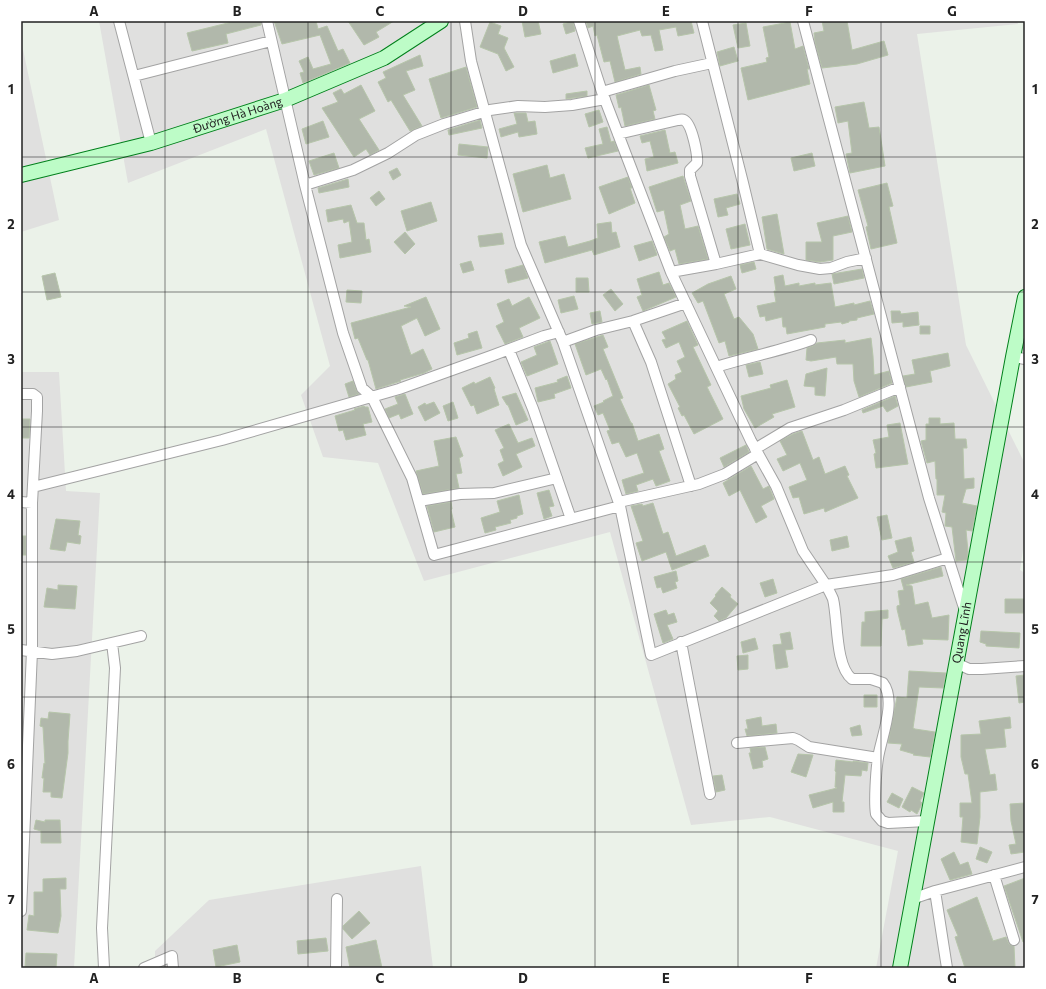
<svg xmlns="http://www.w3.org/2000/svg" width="1046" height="989" font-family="Commissioner,sans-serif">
<rect width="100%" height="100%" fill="#ebf2e9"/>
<path fill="#e0e0df" d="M99,21h918l1,3 -101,10 49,311 59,119v72l-5,34 5,3v395h-149l22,-117 -128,-34 -79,8 -81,-293 -186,49 -46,-118 -55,-6 -22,-62 29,-29 -64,-237 -138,54z
M21,40l38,180 -38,12z
M21,372h38l7,119 34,2 -26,475h-53z
M421,866l12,102h-278v-17l54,-51z"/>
<path fill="#b1b8ab" stroke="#b6c5aa" d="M236,21h25v4l-35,9 2,9 -36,8 -5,-18z
M274,21h42l2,8 9,-3 11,25 5,-2 7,14 -47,20 -3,-10 4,-1 -5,-11 9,-4 5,12 18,-5 -11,-29 -38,9z
M348,21h46l-18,11 3,5 -15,8z
M522,21h16l3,13 -16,3z
M569,21h4l2,10 -9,3 -3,-10 7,-2z
M586,21h105l3,12 -16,3 -2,-9 -17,3 4,20 -8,1 -4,-16 -9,1 -2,-6 -23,6 8,34 15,-3 1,7 -26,8 -5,-21 -6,1 -7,-27 -2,1 -2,-10 -5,2z
M822,21h25l5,29 32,-9 4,14 -31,9 -35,4 -7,-26 -1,-9 10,-2z
M490,22l11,4 -3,8 10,4 -4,10 10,19 -8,4 -8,-17 -18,-7z
M790,22l5,27 8,-3 6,23h-2l3,15 -62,16 -7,-32 26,-6 -1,-4 3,-1 -6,-30z
M746,23l4,23 -12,2 -5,-23z
M734,47l4,14 -18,5 -3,-14z
M575,54l3,12 -25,7 -3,-12z
M420,55l3,11 -17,5 9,19 -12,5 19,31 -12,5 -19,-31 -3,2 -10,-20 8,-4 -3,-6z
M466,67l11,40 -36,11 -12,-39z
M361,85l14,26 -16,8 20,31 -9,5 -4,-6 -12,8 -32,-49 16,-6 -5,-9 8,-4 3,5z
M649,85l7,25 -3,1 2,8 -30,7 -4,-19 -2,1 -3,-13z
M587,91v5l-21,3v-5z
M864,102l5,26 10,-1 6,39 -35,7 -4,-19 6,-1 -4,-32 -10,2 -3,-16z
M599,110l4,12 -14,5 -4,-13z
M514,113h12l2,9 7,-1 2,13 -18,3 -1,-5 -17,5 -2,-8 18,-5z
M480,120l2,8 -33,7 -1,-5z
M323,121l6,16 -23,7 -4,-15z
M607,127l4,15 3,-1 4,10 -30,7 -3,-10 18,-4 -4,-15z
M665,130l5,23 5,-1 3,11 -31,8 -2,-12 9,-2 -4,-16 -8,2 -2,-7z
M459,144l29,3 -1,11 -29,-3z
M334,153l5,15 -25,7 -5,-14z
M812,153l3,13 -21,5 -3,-13z
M547,165l3,13 14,-4 7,25 -48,13 -10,-38z
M397,168l4,7 -8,5 -4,-8z
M683,176l8,25 -11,4 5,24 13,-3 10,33 -29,5 -4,-15 -5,2 -6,-14 5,-3 -5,-24 -7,2 -8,-25z
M628,177l4,11h-2l5,15 -26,11 -10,-27z
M348,179l1,8 -30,6 -1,-5z
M887,183l6,23 -4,1 8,36 -26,6 -5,-22 2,-1 -10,-36z
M379,191l6,8 -9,7 -6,-8z
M737,194l3,10 -14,4 2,7 -10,2 -4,-18z
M431,202l6,19 -30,10 -6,-20z
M351,205l6,18h7l2,17 3,-1 2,13 -31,6 -2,-13 14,-3 -3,-21 -5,2 -1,-4 -15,3 -2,-12z
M777,214l7,40 -17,-5 -2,-13 -3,-19z
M848,216l4,16 -19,4v24l-13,2 -14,-2v-18h16l-5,-19z
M611,222l1,11 4,-1 4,15 -26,8 -2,-5 -47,13 -6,-21 26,-6 3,11 22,-6 8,-3 -1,-14z
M745,224l5,21 -19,4 -5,-20z
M405,232l10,12 -10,10 -11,-12z
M502,233l2,11 -24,3 -2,-11z
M652,241l5,14 -18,6 -5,-15z
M471,261l3,9 -11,3 -3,-9z
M754,262l2,7 -14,4 -2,-8z
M523,265l5,13 -20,5 -3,-13z
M862,269l2,9 -30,6 -2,-10z
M659,272l4,13 6,-2 7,14 -33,14 -6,-14 5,-2 -5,-16z
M55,273l6,24 -14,3 -5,-24z
M783,275l2,11 14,-3v3l16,-3v2l16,-2 4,24 19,-4v2l16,-4 4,13 -17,4v2l-8,1v1l-7,2 -1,-2 -16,2v3l-38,7 -1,-7h-3l-1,-10 -16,4 -1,-5 -5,1 -3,-11 19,-4 -2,-11h2l-2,-14z
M731,276l5,13 -12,5 10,25 5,-2 14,17 5,15 -29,7 -4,-15 -6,2 -16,-42 -5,2 -6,-10 16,-9z
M576,278h12l1,14h-13z
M611,289l12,15 -8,7 -12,-16z
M347,290l15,1 -1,12 -15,-1z
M574,296l4,13 -17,4 -3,-13z
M426,297l14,32 -15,7 -8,-18 -16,8 10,29 12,-6 9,20 -8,4 -24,7 1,1 -25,8 -8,-29h-1l-9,-22 -3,1 -4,-16 60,-16 -7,-1z
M529,297l11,21 -21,10 4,9 -18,7 -9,-18 8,-4 -7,-18 12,-5 3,7z
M600,311l2,11 -10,2 -2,-11z
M891,311h9l1,3 17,-2 1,13 -16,2v-5l-11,1z
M687,321l11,24 -5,2 18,38 -4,2 16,32 -29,15 -10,-19 -2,1 -4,-8 2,-1 -12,-23 8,-5 -1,-4 7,-3 -5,-11 8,-4 -6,-15 -13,6 -4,-8 4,-1 -4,-7z
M920,326h10v8h-10z
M477,331l5,17 -25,7 -3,-12 15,-5 -1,-4z
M603,335l5,12 -5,2 20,49 -3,1 11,24h1l6,18 21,-7 5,15 -5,2 11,30 -14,5 -3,-7 -17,6 2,6 -12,3 -4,-14 22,-7 -7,-20 -11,4 -7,-15 -7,2 -5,-13 3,-1 -7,-17 -5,2 -4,-9 10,-4 -1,-1 10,-5 -6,-17 -1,1 -5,-11 -15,6 -11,-31z
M871,338l2,18 1,19 15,-4 3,12 -33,14 -5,-16 -1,-17h-16l-1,-7 -25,4 -5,-1 1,-12 6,-2 4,-3 28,-3v3z
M550,341l8,23 -31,12 -6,-14 16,-7 -3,-8z
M948,353l2,13 -20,5 2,11 -26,5 -3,-11 12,-2 -3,-14z
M760,362l3,12 -14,3 -3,-12z
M827,368l-2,28 -10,-1v-8l-11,-1 2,-12z
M567,376l4,12 -17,6 1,4 -17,4 -3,-14 23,-6 -1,-2z
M490,377l5,11 -1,1 5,16 -22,9 -3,-9 -3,1 -9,-18 12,-6 1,2z
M787,380l8,27 -23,7 2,3 -19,11 -11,-19 -3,-13 30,-8 -1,-3z
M353,381l3,9 3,4 -10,3 -4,-13z
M516,393l12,27 -12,5 -8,-20h-1l-5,-8z
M405,394l8,20 -12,5 -2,-5 -10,4 -4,-9 13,-5 -3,-7z
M895,396l3,10 -11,6 -4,-6 -20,7 -1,-3z
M434,402l6,11 -15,8 -7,-14 7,-4 1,2z
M453,402l5,16 -10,3 -5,-15z
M364,406l1,1h3l4,15 -9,2 3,11 -20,5 -3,-10 -4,1 -4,-15 20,-6 -1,-1z
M929,418h11v6l14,-1 1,16h11l1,9h-4l1,31 10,-1v10l-8,1 -4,14 15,3 -5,25 -6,-1 2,22 -1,8 -11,1 -4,-34 -7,-1 1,-13 -4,-1 3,-17h-8v-16h-1l-1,-18 -8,2 -6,-22 5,-1v-16h3z
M22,419h8l-1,19h-8z
M900,423l8,41 -32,4 -2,-14 2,-1 -3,-13 16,-3 -2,-12z
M509,424l9,19 14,-5 3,8 -19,8 6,13 -19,9 -5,-12 6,-3 -4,-11 4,-2 -9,-18z
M802,431l11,29 6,-3 6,17 20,-8 4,9 -2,1 11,22 -33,14 -1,-4 -20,6 -5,-17 -6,1 -4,-11 18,-7 -7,-17 -17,8 -6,-12 10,-4 -7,-14 13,-7z
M456,437l7,19 -4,2 3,15 -6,1 3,14 -36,6 -7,-23 23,-5 -5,-25z
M746,445l3,7 -25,15 -4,-9z
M751,466l12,23 6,-3 5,13 -13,7 6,11 -11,6 -16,-33 -11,6 -6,-13z
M549,490l5,16 -5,1 3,9 -8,3 -7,-26z
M519,495l4,19 -6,2v2l-7,2 1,3 -16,4 1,3 -11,3 -4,-15 19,-6 -3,-11z
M451,502l1,7 -1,1 4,17 -21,5 -7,-26z
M653,503l10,31 5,-2 8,24 29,-11 4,11 -37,14 -6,-18 -24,9 -6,-18 7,-2 -12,-35 11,-2 1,2z
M887,515l5,23 -10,2 -5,-23z
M56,519l24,2 -2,14 3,1 -1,8 -13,-2 -2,9 -15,-2z
M21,536h5v19h-5z
M847,536l2,11 -17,4 -2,-11z
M911,537l3,14 -3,1 3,10 -21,6 -5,-12 10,-4 -3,-11z
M941,567l2,9 -37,9 6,1 3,19 13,-3 4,16 17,-3 -1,25 -26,-1 1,5 -15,2 -3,-17 -3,1 -5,-21v-3l3,-1 -2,-14 6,-1 -3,-11z
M676,571l2,10 -3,1 2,6 -14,5 -2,-6 -4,1 -3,-11z
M773,579l4,14 -12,4 -5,-14z
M58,585l19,1 -2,23 -31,-2 3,-19 11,2z
M722,587l9,8 -1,2 8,7 -12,14 -7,3 -5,-5 4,-5 -8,-8 6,-7 -1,-1z
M1005,599h20v14h-20z
M666,610l2,5 6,-2 3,9 -10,3 6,14 -10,4 -9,-29z
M888,610v8l-6,1 -1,27h-20l1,-24h3v-10z
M981,631l39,2 -1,15 -33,-2v-2l-6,-2z
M790,632l3,17 -8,1 3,17 -12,2 -3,-24 9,-1 -2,-10z
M755,638l3,11 -15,4 -2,-11z
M748,655v14l-10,1 -1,-14z
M909,671l37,2 -3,15 -24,-1 -6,41 2,1 20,3 -5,25 -17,-2 1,-1 -14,-4 2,-6 -14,-1 9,-46 10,1z
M1025,675v27l-6,1 -3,-27z
M864,695h13v12h-13z
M49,712l21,2 -2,27v12l-6,45 -11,-1v-5h-8l1,-14h-2l2,-15 1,1 -2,-37 -3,-1 1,-8 7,1z
M761,717l1,9 14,-2 1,9 -30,3 -2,-7h3l-2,-9z
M1010,717l1,11 -7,1 2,18 -21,2 5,26 5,-1 2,16 -17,2v25l-3,27 -16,-2 2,-25h-3v-14h12l-4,-29h-3l-4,-17v-22l20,-1 -2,-13z
M860,725l2,10 -10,1 -2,-8z
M765,747l3,12 -6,2 1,6 -10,2 -4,-16h2l-1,-5z
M798,754l15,1 -7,22 -15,-5z
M836,760l17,2v-1l15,2 -1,8 -5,-1 -1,6 -16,-1 -3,27h2v10h-11v-10l-20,6 -4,-13 28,-7 -2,-1 1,-15 -1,-1z
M722,775l3,15 -9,2 -3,-16z
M912,787l12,6 -4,8 2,2 -1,3 -4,8 -6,-4 -1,2 -8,-5z
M892,793l11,6 -4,9 -12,-6z
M1025,803v49l-14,2 -2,-9 7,-1 -5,-23 -1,-17z
M36,820l9,2v-2h15l1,23h-20v-12l-7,-2z
M980,847l12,5 -5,11 -11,-4z
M954,852l6,13 8,-3 4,12 -22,6 -9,-21z
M66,878v11h-6l1,27 -3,17 -31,-3 2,-15 5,1v-24h9v-13z
M1025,878v64h-2l-19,-56z
M977,897l16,44 13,-4 3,7 5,2 1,22h-50l-10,-31 3,-1 -11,-26z
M359,911l11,12 -18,16 -9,-10v-3z
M326,938l2,13 -30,3 -1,-13z
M376,940l6,28h-32l-4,-21z
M237,945l3,17 -24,5 -3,-17z
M26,953l31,1 -1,14h-31z"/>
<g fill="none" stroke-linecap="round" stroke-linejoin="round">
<g stroke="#a3a3a3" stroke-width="12">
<path id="street" d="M119,21l32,122
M267,21l38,164 38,148 19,55 10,9 40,81 22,77 186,-49
M465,21l6,40 50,184 42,97 33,-12 37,-9 53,-18
M579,21l23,71 69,180 80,169 25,45 27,65 23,34 67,-10 55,-17
M803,21l126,477 36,113
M134,76l137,-35
M602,92l73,-21 37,-8
M618,134l60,-14c2,0 4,-1 6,0 8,4 14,35 13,43l-7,7v6l26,88
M305,185l48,-15 35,-17 28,-18 28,-11 46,-14 28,-4 27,1 27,-2 33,-6
M760,254l38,11 22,4 11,-1 16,-6 19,-4
M671,272l45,-8 44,-10 -17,-71 -41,-162
M633,321l18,41 40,124
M563,342l57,164 31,149 175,-70c2,4 5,9 7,14 5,20 2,67 19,80h19l12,4c14,18 -2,55 -5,75 -2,13 -4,44 -2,56l6,7 6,2 39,-2
M509,350l24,59 38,110
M1013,357l12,2
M716,367c32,-10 64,-16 95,-27
M21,394h12l4,3v14l-5,92v148l-11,260
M755,449l35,-21 54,-18 56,-23
M33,487l189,-47 177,-51 92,-33 53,-20 15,-4
M419,501l41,-7 34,-1 63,-15
M21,502l11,1
M619,502l80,-18 26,-10 33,-20
M681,642l29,152
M21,650l31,4 25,-3 64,-15
M956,663l13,6h13l43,-3
M737,743l56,-5 5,2 11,7 69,11
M994,875l20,65
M935,891l12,77
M912,899l23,-8 90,-24
M104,968l-2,-40 13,-260 -3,-25
M144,968l28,-12 1,12
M336,968l1,-69"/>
</g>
<g stroke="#02801c" stroke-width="16">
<g id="secondary">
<path id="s1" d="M21,175l130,-32 134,-43 99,-42 57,-37"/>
<path id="s2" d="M900,968l113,-611 12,-60"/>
</g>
</g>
<use href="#street" stroke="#fff" stroke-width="10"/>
<use href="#secondary" stroke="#bdfcc7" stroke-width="14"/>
</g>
<path fill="none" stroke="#222" stroke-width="1" stroke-opacity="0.55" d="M165,21v947M308,21v947M451,21v947M595,21v947M738,21v947M881,21v947M21,157h1004M21,292h1004M21,427h1004M21,562h1004M21,697h1004M21,832h1004"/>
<g text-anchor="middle" stroke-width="3.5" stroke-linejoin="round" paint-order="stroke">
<g font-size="12" fill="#222" stroke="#fff">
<text dy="4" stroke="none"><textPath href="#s1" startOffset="225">Đường Hà Hoàng</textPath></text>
<text dy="4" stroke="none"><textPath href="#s2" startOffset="341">Quang Lĩnh</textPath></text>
</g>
</g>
<rect width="1046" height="989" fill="none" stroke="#ffffff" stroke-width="44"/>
<rect x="22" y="22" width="1002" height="945" fill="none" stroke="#222" stroke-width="1.5"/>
<g font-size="13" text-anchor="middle" font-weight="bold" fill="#222">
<text x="94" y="16">A</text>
<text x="237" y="16">B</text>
<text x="380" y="16">C</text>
<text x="523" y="16">D</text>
<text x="666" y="16">E</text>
<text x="809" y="16">F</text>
<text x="952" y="16">G</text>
<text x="11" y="94">1</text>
<text x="1035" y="94">1</text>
<text x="11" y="229">2</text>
<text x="1035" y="229">2</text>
<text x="11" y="364">3</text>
<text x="1035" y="364">3</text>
<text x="11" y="499">4</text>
<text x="1035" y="499">4</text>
<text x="11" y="634">5</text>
<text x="1035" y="634">5</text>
<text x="11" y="769">6</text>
<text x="1035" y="769">6</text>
<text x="11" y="904">7</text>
<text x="1035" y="904">7</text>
<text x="94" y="983">A</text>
<text x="237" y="983">B</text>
<text x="380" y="983">C</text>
<text x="523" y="983">D</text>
<text x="666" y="983">E</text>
<text x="809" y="983">F</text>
<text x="952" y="983">G</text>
</g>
</svg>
